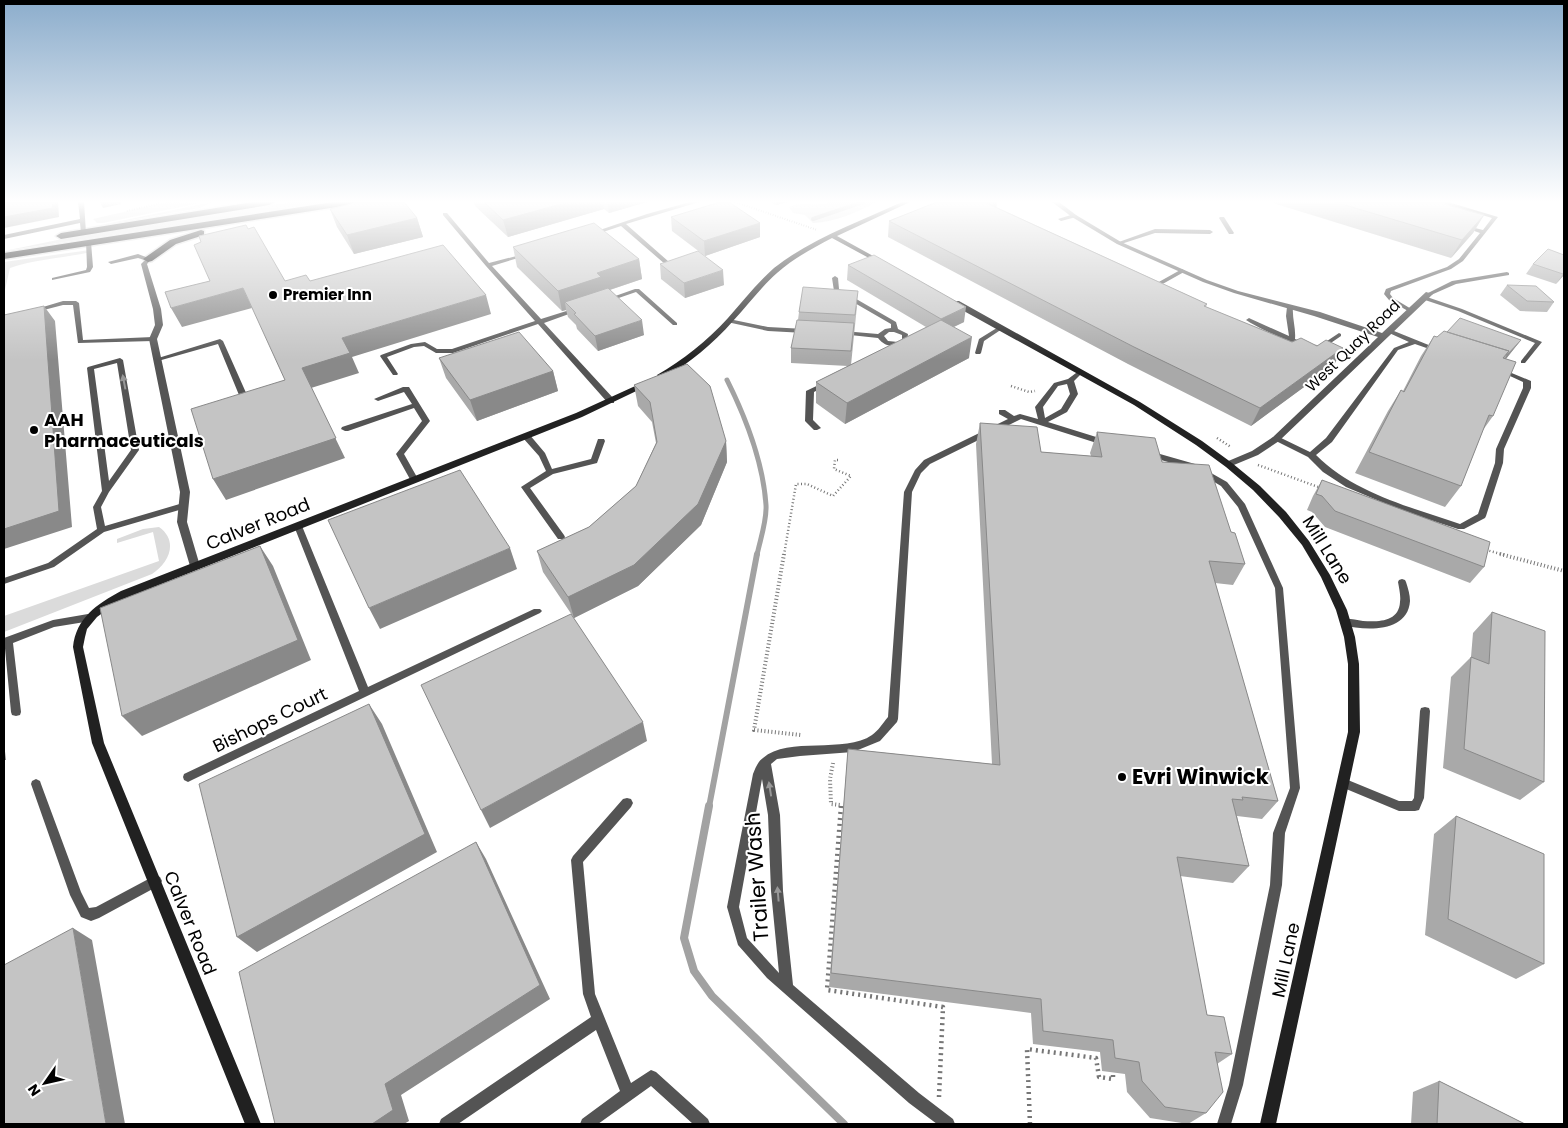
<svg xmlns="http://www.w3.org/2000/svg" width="1568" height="1128" font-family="Poppins,sans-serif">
<rect width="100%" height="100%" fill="#fff"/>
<path fill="#dbdbdb" d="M167,202l33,1 -97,20h-6l-4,-4z
M212,202l-12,6 -104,18z
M290,202h44l-330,49 73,-15z
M829,202h48c-20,10 -41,20 -64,21l-8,-8 -12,-2 -4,-6c15,-7 26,1 40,-5z
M90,250l1,2c-27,6 -55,7 -81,16l-6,26v-32z
M159,527c20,14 10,36 -7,47l-148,58v-16l155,-55 -6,-29 -36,11v-4l26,-10z"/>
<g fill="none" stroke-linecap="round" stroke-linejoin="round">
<path stroke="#a2a2a2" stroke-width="4" d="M813,219l50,-17"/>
<path stroke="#a2a2a2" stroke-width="5" d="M727,380c19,38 36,82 39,125 1,16 -6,35 -9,50"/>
<path stroke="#a2a2a2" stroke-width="6" d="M709,807l48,-253"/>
<path stroke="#a2a2a2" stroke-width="8" d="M709,806l-25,132 10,33 18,25 132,128"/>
<g stroke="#dbdbdb" stroke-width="3">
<path id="highway" d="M253,202h21l-5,3 -208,34 -5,-3 5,-3z
M333,202h22l-5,3 -346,54v-6z
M201,230l3,1v4l-28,9 -24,17 -4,1 -5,-3 27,-19z"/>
</g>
<path stroke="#767676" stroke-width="2" stroke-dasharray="0.5 2" stroke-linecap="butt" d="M735,202l82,28
M127,211l38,-9"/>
<path stroke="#767676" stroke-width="2.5" stroke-dasharray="1 2.5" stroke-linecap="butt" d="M1011,386l18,6 6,-1
M1217,438l14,9
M1258,465l63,23
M1486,550l19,5
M784,555l12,-71h11l26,12 18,-20 -17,-7 1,-9h5"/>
<path stroke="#767676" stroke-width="4" stroke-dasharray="1 2.5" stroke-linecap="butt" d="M784,554l-30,176 47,5
M1500,554l64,17
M833,763l-3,16 1,25 10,1v2"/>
<path stroke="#767676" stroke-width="4.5" stroke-dasharray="2 4" stroke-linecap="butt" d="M841,806l-14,184 116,17 -4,90
M1030,1124l-3,-75 69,9 3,19 14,2v-7"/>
<path fill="#545454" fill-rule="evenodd" d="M690,202h9l-73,22 51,45v2h-4l-52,-45 -27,9 -3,-2 56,-19z
M1439,202h9l50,15 -35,44 -12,8 -60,22 -1,3 3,4 20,12 -5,1 -19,-11 -5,-6 2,-5 61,-22 12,-8 21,-26 -17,-6v-2l20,5 9,-12z
M443,213h4l42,50 39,-10v2l-36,11 49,53 35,-11h4v2l-36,13 70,76v4h-6l-70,-79 -85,29h-17l-12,-7 -10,1 -27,10 11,17 -1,1h-4l-13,-19 1,-1 30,-11 14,-2 12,7h15l83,-28 -49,-55 -43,-51z
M1074,214l3,2 -1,1 -15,4 -3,-2z
M1220,217h4l10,16 -1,1h-4l-10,-16z
M1155,229l55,1 3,2 -3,2 -55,-1 -34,11 -5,-1z
M86,241l5,1 2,25 -3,5 -38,8v-2l34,-8 1,-3z
M138,254l13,5 -3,2 -10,-3 -27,6 -3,-2z
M1182,269l3,2 -1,1 -25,14h-4l-7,-4 3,-2 6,3z
M1507,272l2,1v2l-53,9 -25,11 -5,-1 26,-13z
M835,276l3,2 1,11 57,33 2,7 10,5 -1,8c-11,6 -21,6 -29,-4l-37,-4v-2l2,-1 35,3 7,-5 6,-1v-4l-57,-33 -2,-13zM889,332h5l8,3v5l-4,2 -10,-1 -4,-5z
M635,289h4l38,34v2h-4l-37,-33 -29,10 -3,-2z
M1424,296l38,13 80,33 -17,21h-4v-2l14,-18 -77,-32 -36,-12v-2z
M63,301h13l3,2 4,37 70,-3 3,2 -3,2 -75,2 -5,-38h-10l-27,7 -3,-2z
M1290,305l3,2c-1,11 3,21 2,32l13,6v2c-8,1 -54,-21 -62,-27l3,-2 2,1 38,17 -3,-20 1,-9z
M729,319l39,8 37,2 3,2 -3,2 -37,-2 -41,-9v-2z
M1000,326l2,1v2l-18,12 -3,12 -1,1h-4l-1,-1 4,-14z
M1389,329l52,21 -3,2 -23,-8 -17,6 -66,92 -16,13c38,38 94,52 144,69l18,-10 17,-51 1,-14 27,-61v-6l-26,-12 1,-1h4l29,12v7l-27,61 -1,14 -17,53 -1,2 -21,11h-6l-55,-18 -57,-24 -23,-15 -15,-15 -36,-18 1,-2h6l31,15 16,-14 68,-90 15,-6 -22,-10v-2z
M1339,333l2,1v2l-19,13h-4v-2z
M220,339l3,2 24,54 -1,2h-6l-1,-2 -21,-51 -60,17 -3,-2z
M120,358l3,2 16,90 -30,42 -8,15 4,19 78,-23 4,3 -1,2 -82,24 -50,35 -50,17v-6l44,-15 49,-34 -4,-22 9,-16 -15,-123 1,-1zM117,363l14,87 -22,31 -15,-112z
M1080,370l3,2 -9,9 4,13 -11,18 -19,10 61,19 1,2 -1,2h-6l-82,-26 -91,45 -9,9 -9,19 -14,227 -1,3 -17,19 -27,11 -53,4 -23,3 -6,5 9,51 3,76 10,94 126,108 34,26 2,5h-18l-28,-21 -142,-125 -29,-33 -11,-38 26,-133c2,-5 5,-13 10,-16 25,-22 82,-4 109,-23 6,-4 11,-12 16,-18l16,-225 11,-22 9,-10 84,-41 -9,-5v-4h6l9,6 6,-2 18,5 -3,-12 19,-24 14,-4zM1067,384l3,10 -9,15 -16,9 -2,-11 15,-21zM762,779l6,36 3,76 8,82 -32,-35 -8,-31z
M827,381l4,2 -2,1 -15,8 -1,28 8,8 -4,2h-3l-9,-9 1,-30z
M403,387h6l21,34 -26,33 14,25 -4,3 -3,-1 -15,-27 26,-33 -8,-13 -66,23h-3l-4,-2 1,-2 70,-23 -8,-12 -26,9 -4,-2z
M523,434h6l16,19 7,16 39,-10 7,-20h6l1,2 -8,22 -44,11 -23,14 34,47 1,2 -1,2h-6l-37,-52 25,-16 -7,-15 -16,-18 -1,-2z
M1147,452h6l42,12 1,2 -4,3 -3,-1 -42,-12 -1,-2z
M1204,469l23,13 18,22 38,84 17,200 -15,45 -3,52 -39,200 -12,39h-14l12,-39 41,-200 3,-52 17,-45 -15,-200 -37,-81 -17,-21 -20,-12 -1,-2 1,-2z
M298,523l4,3 66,161 166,-78h6l2,2 -2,2 -348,167 -4,2 -4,-2 -1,-3 1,-3 175,-83 -65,-165z
M1402,579l3,1 1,2c2,6 4,13 4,19 -2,32 -45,30 -67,24l-2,-3 2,-3c6,-1 13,1 20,2 15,1 36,1 37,-19 1,-6 -1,-14 -2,-20l1,-2z
M88,614l3,1 2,3 -2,3 -37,6 -41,16 8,69 -1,3 -4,1 -4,-1 -1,-3 -7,-74 49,-18z
M1425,707l4,1 1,3 -6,87 -5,12 -4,1h-16l-60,-25 -1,-3 1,-3 4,-2 56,23h13l2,-3 6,-87 1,-3z
M36,779l4,2 1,3 40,108 8,16 7,-1 60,-32 4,2 2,4 -2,4 -61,33 -8,3 -10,-4 -11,-22 -39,-111 1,-3z
M627,798l4,1 2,4 -2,4 -48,55 12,132 36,89 20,-13 5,2 52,47 2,5h-17l-42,-38 -53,38h-18l2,-5 38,-28 -24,-61 -138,94h-19l2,-5 150,-102 -8,-23 -12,-134 2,-4 50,-57z"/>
<path fill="#545454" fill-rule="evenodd" d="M78,202h6l2,31 -5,-1 -1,-9 -76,16v-4l76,-16z
M1052,202h7l17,13 45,27 86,38 31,11 82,21 62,21 44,-41 7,2 -154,147 -21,14 -29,12 -3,-1 -1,-2 1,-2 26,-11 21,-14 105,-100 -64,-21 -80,-23 -31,-11 -86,-38 -45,-27z
M148,257l3,2 -4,5 14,45 2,16 -6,14 33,153 -3,30 13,44 -5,4 -5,-4 -13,-44 3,-30 -31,-153 6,-14 -2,-16 -12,-45z"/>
<path fill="#212121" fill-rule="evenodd" d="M902,202h8l-73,34 47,26v2h-4l-48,-26c-19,10 -38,20 -55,35 -16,14 -29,32 -44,48 -20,23 -44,42 -70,58h-6v-4c26,-15 50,-34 71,-57 15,-17 29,-35 46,-50 38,-30 85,-46 128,-66z
M953,301h6l181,101 62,39 30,22 28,23 26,26 23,29 21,34 17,35 8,27 4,27 1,68 -84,392h-16l88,-392v-68l-4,-27 -8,-27 -15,-33 -19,-32 -23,-28 -26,-27 -27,-23 -30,-22 -62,-40 -181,-100z
M644,382h3l4,2 -69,33 -453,180 -17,9 -15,11 -10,12 -2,8 -2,10 21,96 157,381h-16l-153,-381 -19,-96c3,-29 24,-43 48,-56l455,-178z"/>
<use href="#highway" fill="#000" fill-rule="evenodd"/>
</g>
<path fill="#a9a9a9" d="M474,202h173l-38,11 -5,-4 -96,28 -33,-31z
M770,202h17l-11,3z
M937,202h60l-1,5 211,97 -1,3 86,35 51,6 -9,17 -83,61 -123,-62 -240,-127 1,-16z
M1273,202h164l47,13 -11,18 -22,25 -178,-55z
M330,209l87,9 6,19 -69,17 -17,-27z
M671,217l89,20 -55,19 -33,-25z
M513,247l126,12 3,20 -32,11 34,45 -46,16 -21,-22 -1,-4 -8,-8 -2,-7 -4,1 -45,-44z
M1564,255v20l-8,9 -30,-10 7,-10z
M660,264l64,21 -39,13 -24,-19z
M848,265l116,57 -10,5 15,31 -124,66 -29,-21v-21l32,-16 -57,-3v-15l7,-28 1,-8 58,-6 -6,59 75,-38 -79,-47z
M1507,285l47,17 -7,10 -27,-1 -20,-16z
M1447,332l74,8 -15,19 -13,57 -10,14 -22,56 -16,21 -90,-34 33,-62 13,-21 2,1 18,-35 13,-20 3,1z
M439,358l114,13 5,20 -81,30 -31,-43z
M634,385l92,56 1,21 -26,63 -63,61 -64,32 -31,-46 -6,-21 52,-24 47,-41 20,-43 -4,-21 -14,-16z
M980,423l61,29 50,4 -1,-3 7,-21 65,30 69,70 14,32 -12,21 -18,-2 63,218 -16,18 -25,-3 12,50 -16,17 -53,-7 27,139 25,39 -15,10 -11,49 -18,11 -38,-6 -23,-26 -2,-18 -23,-3 -2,-19 -67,-8 -2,-31 -202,-26 19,-238 144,15 -16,-320z
M1322,480l162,87 -14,16 -145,-56 -13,-15 -5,-2 6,-14z
M1492,612l52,170 -24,18 -77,-32 8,-91 20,-20 2,-24z
M1456,816l88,148 -28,15 -91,-44 9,-101z
M1439,1081l86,43h-114l2,-32z"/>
<path fill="#898989" d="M52,202h6l1,15 -55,11v-11z
M100,202h20l1,2 -18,4z
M568,202h35l1,7 -96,28 -5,-17z
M607,202h40l-38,11z
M776,202h11l-11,3z
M980,202h17l-1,6z
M1484,215l-11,18 -22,25 11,-18z
M417,218l6,19 -69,17 -7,-19z
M760,223v14l-55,19 -1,-15z
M639,259l3,20 -39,13 -38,10 1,8 -4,1 -4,-20 39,-18z
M723,270l1,15 -39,13 -1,-15z
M1564,272v3l-8,9 7,-10z
M243,288l9,20 -70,19 -11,-19z
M486,295l5,19 -139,43 7,16 -48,15 34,70 -119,42 -13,-21 89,-111 40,-30z
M44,306l11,15 17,206 -68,22v-20z
M966,307l-2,15 -26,12 3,-15z
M642,320l2,15 -46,16 -3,-15z
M972,337l-3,21 -124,66 2,-21z
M1521,340l-8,10 -13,16 7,-11z
M1343,348l-9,17 -83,61 9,-18z
M553,371l5,20 -81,30 -7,-21z
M726,441l1,21 -26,63 -63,61 -64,32 -6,-21z
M260,546l13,20 38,94 -169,76 -20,-20z
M510,548l7,21 -137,60 -11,-21z
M369,704l13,20 55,128 -180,100 -20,-15z
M643,722l4,19 -157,87 -9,-18z
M4,743l2,17h-2z
M476,842l10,17 64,140 -149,96 8,26 -5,3h-32l13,-40z
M73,928l19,12 33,184h-19z"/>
<path fill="#c4c4c4" stroke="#898989" d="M4,202h48l1,6 -49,9z
M359,202h45l13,16 -70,17 -17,-26z
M484,202h84l-65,18z
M720,202h9l31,21 -56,18 -33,-24z
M937,202h47l223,102 -3,2 88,36 9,-4 16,8 9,-6 17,8 -83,60 -126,-61 -245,-126z
M1335,202h102l47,13 -22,25z
M594,223l45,36 -42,14 4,4 -43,14 -45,-44z
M246,225l2,4 6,-2 31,54 21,-6 4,6 133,-36 43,50 -144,43 8,15 -48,15 34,70 -123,41 -22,-70 94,-29 -42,-92 -72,20 -6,-16 45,-11 -16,-36 7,-3 -2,-6z
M1548,249l16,6v17l-1,2 -30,-10z
M698,251l25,19 -39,13 -24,-19z
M874,255l92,52 -25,12 -93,-54z
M1507,285l29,1 18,16 -27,-1z
M803,287l55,4 -3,24 -56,-3z
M608,288l34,32 -47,16 -21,-22 2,-1 -11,-11z
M44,306l15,205 -55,18v-214z
M1460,318l61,22 -14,15h-1l3,-4 -62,-19z
M797,320l57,3 -3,28 -60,-3z
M941,320l31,17 -125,66 -31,-21z
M1444,331l65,20 -6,7 13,4 -23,54 -4,-1 -28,71 -92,-34 32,-62 3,2 30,-56 3,1z
M519,332l34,39 -83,29 -31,-42z
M687,364l23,22 16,55 -28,63 -64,61 -66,32 -31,-46 52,-24 47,-41 21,-44 -7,-40 -16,-17z
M980,423l57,4 4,25 61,5 -5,-25 58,6 7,24 47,3 22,67 4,1 10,31 -36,-3 69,240 -36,-4 1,3 -11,-1 17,67 -72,-9 30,158 17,2 8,37 -17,-2 8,40 -17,21 -41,-6 -23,-26 -3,-19 -24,-4 -2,-18 -70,-9 -2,-32 -210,-26 17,-224 152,16z
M460,470l50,78 -141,60 -41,-88z
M1322,480l168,62 -6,25 -149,-56 -13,-15 -6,-2z
M260,546l38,94 -176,76 -22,-108z
M1492,612l53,19 -1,151 -80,-33 7,-92 18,7z
M571,614l72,108 -162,88 -60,-125z
M369,704l56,130 -188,103 -38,-153z
M1456,816l88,38v110l-96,-45z
M476,842l64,143 -155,99 8,26 -21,14h-97l-36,-152z
M73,928l33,196h-102v-159z
M1439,1081l86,43h-88z"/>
<defs><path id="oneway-solid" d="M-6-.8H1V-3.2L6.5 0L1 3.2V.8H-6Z" transform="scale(1.25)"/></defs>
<g fill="#989898">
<use href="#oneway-solid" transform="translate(124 382) rotate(-101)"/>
<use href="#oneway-solid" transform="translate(770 789) rotate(-99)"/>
<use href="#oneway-solid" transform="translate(778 894) rotate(-95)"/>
</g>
<linearGradient id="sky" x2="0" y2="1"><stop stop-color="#8cadcc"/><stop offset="0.56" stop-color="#fff"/><stop offset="1" stop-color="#fff" stop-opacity="0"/></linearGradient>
<rect width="1568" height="360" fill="url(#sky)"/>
<g fill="#000" stroke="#fff" stroke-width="2">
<circle cx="273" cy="295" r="5"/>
<circle cx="34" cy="430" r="5"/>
<circle cx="1122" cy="777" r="5"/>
</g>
<g text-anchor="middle" stroke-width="4" stroke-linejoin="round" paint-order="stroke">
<g font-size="15" font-weight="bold" fill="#000" stroke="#fff" text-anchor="start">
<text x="283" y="300">Premier Inn</text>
</g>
<g font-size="15" fill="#000" stroke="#fff">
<text transform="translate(1353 346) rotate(-44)" y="5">West Quay Road</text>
</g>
<g font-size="18" font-weight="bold" fill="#000" stroke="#fff" text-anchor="start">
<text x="44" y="426">AAH<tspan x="44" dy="21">Pharmaceuticals</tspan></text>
</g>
<g font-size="18" fill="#000" stroke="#fff">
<text transform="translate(258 524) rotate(-22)" y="6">Calver Road</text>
<text transform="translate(1327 550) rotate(58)" y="6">Mill Lane</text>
<text transform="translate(270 720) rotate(-26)" y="6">Bishops Court</text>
<text transform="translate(190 923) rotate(68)" y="6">Calver Road</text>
<text transform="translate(1286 960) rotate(-78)" y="6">Mill Lane</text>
</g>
<g font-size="21" font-weight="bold" fill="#000" stroke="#fff" text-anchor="start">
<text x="1132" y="784">Evri Winwick</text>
</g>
<g font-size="21" fill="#000" stroke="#fff">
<text transform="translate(757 877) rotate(-94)" y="7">Trailer Wash</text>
</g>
</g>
<rect width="1568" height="1128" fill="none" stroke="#000000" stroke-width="10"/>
<g transform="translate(45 1083) rotate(236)" stroke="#ffffff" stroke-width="4" paint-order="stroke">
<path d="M0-4L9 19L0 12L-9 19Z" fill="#000000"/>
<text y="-8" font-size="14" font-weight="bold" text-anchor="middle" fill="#000000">N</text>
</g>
</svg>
